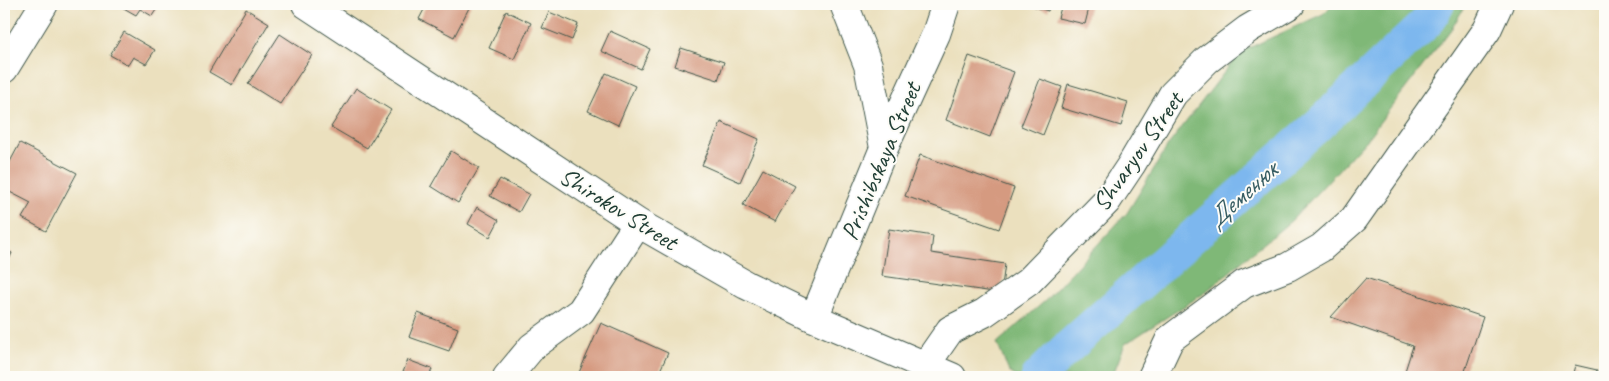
<svg xmlns="http://www.w3.org/2000/svg" width="1609" height="381" font-family="Caveat,sans-serif">
<rect width="100%" height="100%" fill="#fdfcf7"/>
<filter id="ink" filterUnits="userSpaceOnUse"><feTurbulence type="fractalNoise" baseFrequency=".02" numOctaves="2"/><feDisplacementMap in="SourceGraphic" scale="10" xChannelSelector="R" yChannelSelector="G"/><feConvolveMatrix kernelMatrix="1 2 1 2 8 2 1 2 1" color-interpolation-filters="sRGB"/></filter>
<filter id="wash" filterUnits="userSpaceOnUse"><feTurbulence type="fractalNoise" baseFrequency=".0096" numOctaves="4" result="noise"/><feDisplacementMap in="SourceGraphic" scale="20" xChannelSelector="R" yChannelSelector="G"/><feGaussianBlur stdDeviation="1.12" result="paint"/><feColorMatrix in="noise" values="0 0 0 0 0 0 0 0 0 0 0 0 0 0 0 0 0 1.4 0 .05"/><feComposite in="paint" operator="in"/></filter>
<g filter="url(#wash)">
<rect width="100%" height="100%" fill="#ebe0be"/>
<path fill="#7fb877" stroke="#4f7a56" d="M1333,4h133l-14,24 -86,112 -74,80 -89,74 -78,50 -13,33h-95l-8,-5 -12,-29 48,-42 82,-88 42,-69 71,-92 83,-38z"/>
<g fill="none" stroke-linecap="round" stroke-linejoin="round">
<path stroke="#7db7ee" stroke-width="34" d="M1038,377l26,-26 253,-225 112,-106 9,-16"/>
</g>
<g id="blocks">
<path fill="#d59a80" d="M124,4h36l-8,12 -12,-7 -4,6 -14,-8z
M427,4h44l-17,33 -35,-18z
M1026,4h24l-2,7z
M1062,4h28l-5,20 -27,-6z
M246,9l23,14 -37,62 -23,-13z
M506,11l25,12 -17,36 -25,-11z
M549,12l29,12 -6,16 -30,-12z
M610,31l40,18 -9,20 -40,-18z
M124,32l31,18 -9,14 -13,-7 -5,8 -18,-10z
M280,34l32,21 -32,49 -32,-20z
M681,48l43,14 -6,18 -43,-14z
M969,56l45,16 -24,65 -44,-17z
M606,73l29,13 -17,39 -30,-14z
M1040,79l22,8 -19,48 -22,-9z
M1068,84l60,18 -7,24 -60,-18z
M356,88l35,22 -24,38 -36,-21z
M721,122l38,17 -19,43 -38,-17z
M20,143l57,30 -31,58 -24,-13 9,-15 -27,-14v-16z
M451,151l28,17 -21,35 -27,-17z
M920,155l94,33 -15,41 -94,-33z
M763,169l32,17 -20,36 -32,-17z
M500,179l29,15 -10,18 -29,-16z
M477,207l22,13 -9,17 -22,-13z
M889,229l44,7 -2,17 74,11 -4,29 -119,-17z
M4,249l8,4 -8,17z
M1366,278l117,39 -20,60h-40l-18,-6 8,-25 -82,-29z
M418,313l40,15 -9,23 -40,-14z
M601,323l67,30 -11,24h-80z
M408,360l24,9 -3,8h-28z
M1575,365l22,5 -2,7h-23z"/>
</g>
</g>
<g filter="url(#ink)">
<use href="#blocks" fill-opacity="0" stroke="#3e5549" stroke-width="1"/>
<g fill="none" stroke-linecap="round" stroke-linejoin="round">
<g stroke="#3e5549" stroke-width="30">
<path id="minor" d="M306,4l332,219 108,62 68,33 138,59
M844,4l24,61 16,83
M4,69l40,-65
M814,318l70,-170 52,-114 10,-30
M925,366l25,-36 34,-17 44,-31 79,-81 24,-36 42,-71 34,-34 41,-31 43,-25
M507,377l25,-30 49,-36 57,-88
M1152,377l18,-38 74,-55 44,-17 33,-19 33,-29 133,-189 12,-26"/>
</g>
<use href="#minor" stroke="#fff" stroke-width="28"/>
</g>
</g>
<g text-anchor="middle" stroke-width="4" stroke-linejoin="round" paint-order="stroke">
<g font-size="25" fill="#1f3d34" stroke="#fdfcf7">
<text transform="translate(1137 151) rotate(-55)" y="9">Shvaryov Street</text>
<text transform="translate(880 161) rotate(-67)" y="9">Prishibskaya Street</text>
<text transform="translate(619 208) rotate(32)" y="9">Shirokov Street</text>
</g>
<g font-size="26" font-style="italic" fill="#365c62" stroke="#fdfcf7">
<text transform="translate(1242 194) rotate(-42)" y="9">Деменюк</text>
</g>
</g>
<rect width="1609" height="381" fill="none" stroke="#fdfcf7" stroke-width="20"/>
</svg>
